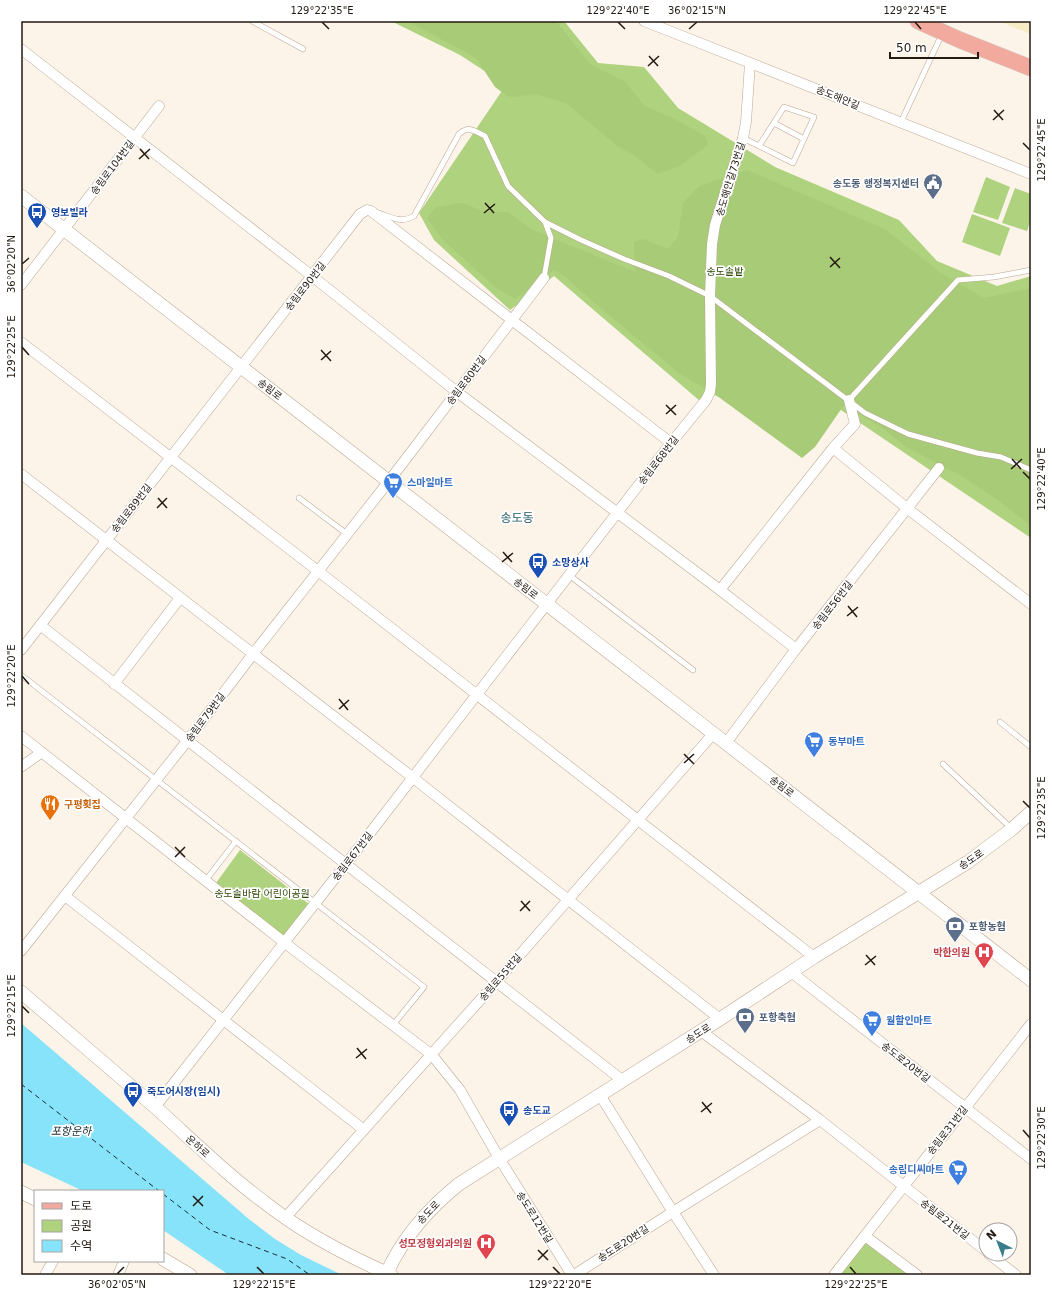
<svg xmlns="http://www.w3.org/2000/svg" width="1052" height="1296" font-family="'DejaVu Sans','Noto Sans KR',sans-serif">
<rect width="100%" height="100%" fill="#fcf3e9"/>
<path fill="#aed27e" d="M391,21h173l34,42 46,4 34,41 97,59 124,53 38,41 60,25 34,-10v262l-202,-136 -113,-16 -16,15 -146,-125 -44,34 -76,-70 -15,-27 87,-128 -46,-30z
M986,177l24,10 -12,33 -25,-8z
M1015,188l16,6v26l-4,11 -25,-8z
M972,214l38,14 -10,28 -38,-14z
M240,850l69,54 -26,32 -67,-53z
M866,1241l45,34h-69l-1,-1z"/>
<path fill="#a7cb77" d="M408,21h148l34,43 34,17 21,25 28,12 32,18 3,9 -29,21 -21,8 -23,-18 -19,-11 -50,-42 -31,-9 -22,3 -6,-1 -12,-9 -19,-29z
M747,170l138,59 56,44 43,25 47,-10v238l-33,-26 -40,-26 -52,-27 -25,-20 -37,-22 -29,42 -13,11 -82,-60 -41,-25 -69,-57 -46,-40 -10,-6 -39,29 -20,-12 -51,-46 -17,-23 9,-11 26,-4 24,9h22l25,18 102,42 -1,-30 9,-3 25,10 10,-12 5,-34 16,-17z"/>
<path fill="#f5ebc5" d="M1001,21h30v13l-21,-8z"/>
<path fill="#86e3fa" d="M21,1023l229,197 25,19 26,16 41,20h-115l-1,-2 -63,-43v-39h-80l-62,-29z"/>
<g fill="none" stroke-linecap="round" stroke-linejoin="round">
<path stroke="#182d33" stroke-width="1" stroke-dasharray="5 4" stroke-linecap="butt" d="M21,1084l138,107
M163,1194l47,36 77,29 23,16"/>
<g stroke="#bba58f" stroke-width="6">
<path id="service" d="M252,21l51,28
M901,122l41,-88
M774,123l30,16
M743,138l50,25 21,-46 -30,-10 -25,39
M378,213c14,4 23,11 36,3l45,-82 4,-3 5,-2 7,2 10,5 23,50 37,36 36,18 43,19 45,17 41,20 155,117 43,21 69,19 24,4 30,13
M544,278l7,-40 -6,-16
M849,400l109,-120 36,-3 37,-7
M299,498l48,36
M569,575l124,95
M21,675l403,312 -31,38
M1000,722l31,25
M943,764l68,64
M206,880l30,-39"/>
</g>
<g stroke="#bba58f" stroke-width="11">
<path id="minor" d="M644,21l387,153
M21,49l291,227 145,116 263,198 76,59
M21,285l138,-179
M21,342l297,229 496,386
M833,448l75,61 123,95
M21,474l391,303 308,242
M720,590l113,-142 22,-24 -6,-24
M40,625l582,455
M21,650l339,-436 7,-4 4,1 300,232
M114,684l66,-86
M21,736l264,207 147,112 28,35 39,68 73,117
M726,743l70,-94 143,-181
M21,767l21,-15
M65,896l299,234
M21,951l166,-210 66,-87 136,-173 155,-203
M791,972l240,187
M701,1031l119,89 166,131
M600,1095l73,117 41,63
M155,1107l191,-243 325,-421 35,-43 4,-8 1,-8 -1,-88 2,-52 3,-19 10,-32 18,-55 3,-16 4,-59
M285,1218l212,-237 216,-247
M865,1236l52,39
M989,1254l27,21
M45,1275l8,-14
M118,1275l6,-14
M574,1275l99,-63 147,-92
M834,1275l197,-251"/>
</g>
<g stroke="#bba58f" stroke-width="14">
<path id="tertiary" d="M21,196l1010,784
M21,992c44,38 89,76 133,114 38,34 73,69 114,99 37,29 80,51 123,70
M21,1192l14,7
M163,1259l27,16
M386,1275c16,-37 42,-66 73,-91l261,-165 94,-62 154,-95 44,-33 19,-17"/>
</g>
<g stroke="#d3d1d0" stroke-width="17">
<path id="primary" d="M918,21l42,19 71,28"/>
</g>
<use href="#service" stroke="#fff" stroke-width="5"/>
<use href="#minor" stroke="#fff" stroke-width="10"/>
<use href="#tertiary" stroke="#fff" stroke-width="13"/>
<use href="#primary" stroke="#f2aa9f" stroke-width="16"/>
</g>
<path fill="none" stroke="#231a12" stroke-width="1.5" d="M322,22l7,7M618,22l7,7M915,22l6,7M689,29l8,-7M649,56l9,10M648,66l11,-10M994,110l9,10M993,120l11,-10M1023,143l7,7M140,149l9,10M139,159l11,-10M485,203l9,10M484,213l11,-9M830,257l10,11M22,264l7,-6M830,267l10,-9M22,347l7,8M321,350l10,11M321,360l10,-9M666,405l10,10M666,414l10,-9M1012,459l9,10M1011,469l11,-10M1023,472l7,7M158,498l9,10M157,508l10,-10M503,552l9,10M502,562l11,-9M848,606l9,11M847,616l11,-9M22,676l7,8M339,699l9,11M339,709l10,-9M684,754l10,10M684,763l10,-9M1023,801l7,7M175,847l10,10M175,857l10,-10M521,901l9,10M520,911l10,-10M866,955l9,10M865,965l11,-9M22,1006l7,7M357,1048l9,11M356,1058l11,-9M702,1102l9,11M701,1112l11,-9M1023,1130l7,8M193,1196l10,10M193,1206l10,-10M538,1250l10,10M538,1260l10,-10M257,1267l7,7M553,1267l7,7M850,1267l6,7M117,1274l7,-7"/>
<defs>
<g id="civic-pin" transform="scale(1)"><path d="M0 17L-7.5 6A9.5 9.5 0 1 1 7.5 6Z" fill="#5c6f8a" stroke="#fff"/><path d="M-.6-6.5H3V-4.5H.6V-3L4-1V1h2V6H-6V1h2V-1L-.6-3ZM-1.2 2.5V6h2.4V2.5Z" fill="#fff"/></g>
<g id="bus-pin" transform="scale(1)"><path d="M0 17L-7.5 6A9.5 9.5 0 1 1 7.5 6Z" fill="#1a4fb4" stroke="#fff"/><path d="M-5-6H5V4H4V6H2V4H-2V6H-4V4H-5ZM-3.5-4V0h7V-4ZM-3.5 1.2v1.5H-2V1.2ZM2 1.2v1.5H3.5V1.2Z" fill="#fff"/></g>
<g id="supermarket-pin" transform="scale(1)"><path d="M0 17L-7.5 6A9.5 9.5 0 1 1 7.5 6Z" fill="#3f7fe0" stroke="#fff"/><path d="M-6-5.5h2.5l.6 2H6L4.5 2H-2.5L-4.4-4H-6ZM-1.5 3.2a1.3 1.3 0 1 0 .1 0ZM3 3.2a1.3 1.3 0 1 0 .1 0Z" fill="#fff"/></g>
<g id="restaurant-pin" transform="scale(1)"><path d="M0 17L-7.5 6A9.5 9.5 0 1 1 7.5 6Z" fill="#e8710a" stroke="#fff"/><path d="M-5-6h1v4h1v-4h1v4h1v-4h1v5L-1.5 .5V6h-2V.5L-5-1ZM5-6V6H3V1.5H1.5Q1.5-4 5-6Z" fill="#fff"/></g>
<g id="bank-pin" transform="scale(1)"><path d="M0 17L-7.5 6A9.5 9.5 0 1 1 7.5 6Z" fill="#5c6f8a" stroke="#fff"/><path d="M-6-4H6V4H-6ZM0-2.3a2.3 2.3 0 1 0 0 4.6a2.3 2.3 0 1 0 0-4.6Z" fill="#fff"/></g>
<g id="hospital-pin" transform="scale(1)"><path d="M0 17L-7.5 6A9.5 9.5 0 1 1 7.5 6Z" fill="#e0444e" stroke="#fff"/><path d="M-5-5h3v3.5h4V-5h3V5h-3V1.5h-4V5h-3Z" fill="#fff"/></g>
</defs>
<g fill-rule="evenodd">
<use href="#civic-pin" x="933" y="183"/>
<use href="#bus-pin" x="37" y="212"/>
<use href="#supermarket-pin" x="393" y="482"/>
<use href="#bus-pin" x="538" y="562"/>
<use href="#supermarket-pin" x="814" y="741"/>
<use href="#restaurant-pin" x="50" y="804"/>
<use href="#bank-pin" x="955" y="926"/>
<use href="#hospital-pin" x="984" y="952"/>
<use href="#bank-pin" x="745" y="1017"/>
<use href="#supermarket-pin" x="872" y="1020"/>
<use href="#bus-pin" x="133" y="1091"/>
<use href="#bus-pin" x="509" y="1110"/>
<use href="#supermarket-pin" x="958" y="1169"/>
<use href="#hospital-pin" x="486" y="1243"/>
</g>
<g text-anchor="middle" stroke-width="3.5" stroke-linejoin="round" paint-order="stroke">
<g font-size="10" fill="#231a12" stroke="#fff">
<text transform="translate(838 97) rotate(22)" y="4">송도해안길</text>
<text transform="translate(112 167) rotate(-53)" y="4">송림로104번길</text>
<text transform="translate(730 179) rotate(-73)" y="4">송도해안길73번길</text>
<text transform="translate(305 286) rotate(-52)" y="4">송림로90번길</text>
<text transform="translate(466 380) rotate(-53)" y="4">송림로80번길</text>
<text transform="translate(270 389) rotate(38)" y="4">송림로</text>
<text transform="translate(658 460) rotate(-52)" y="4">송림로68번길</text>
<text transform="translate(131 508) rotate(-52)" y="4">송림로89번길</text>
<text transform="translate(526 588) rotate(38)" y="4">송림로</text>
<text transform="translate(832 605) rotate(-52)" y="4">송림로56번길</text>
<text transform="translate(205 717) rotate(-53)" y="4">송림로79번길</text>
<text transform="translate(782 786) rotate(38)" y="4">송림로</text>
<text transform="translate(352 856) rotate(-52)" y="4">송림로67번길</text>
<text transform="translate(971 859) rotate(-34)" y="4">송도로</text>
<text transform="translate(500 977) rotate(-49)" y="4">송림로55번길</text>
<text transform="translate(698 1033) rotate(-32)" y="4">송도로</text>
<text transform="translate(906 1062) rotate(38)" y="4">송도로20번길</text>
<text transform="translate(947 1130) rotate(-52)" y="4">송림로31번길</text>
<text transform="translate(198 1146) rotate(42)" y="4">운하로</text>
<text transform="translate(428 1212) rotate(-46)" y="4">송도로</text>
<text transform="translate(535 1217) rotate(58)" y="4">송도로12번길</text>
<text transform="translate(945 1219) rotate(38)" y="4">송림로21번길</text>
<text transform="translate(623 1243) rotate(-33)" y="4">송도로20번길</text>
</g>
<g font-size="10" font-weight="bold" fill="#4e5e75" stroke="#fff" text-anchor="start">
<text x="919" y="187" text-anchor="end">송도동 행정복지센터</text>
<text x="969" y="930">포항농협</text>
<text x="759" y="1021">포항축협</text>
</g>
<g font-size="10" font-weight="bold" fill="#164399" stroke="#fff" text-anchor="start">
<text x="51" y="216">영보빌라</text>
<text x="552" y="566">소망상사</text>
<text x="147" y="1095">죽도어시장(임시)</text>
<text x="523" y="1114">송도교</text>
</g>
<g font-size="10" fill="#304607" stroke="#fff">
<text x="725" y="275">송도솔밭</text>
<text x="262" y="897">송도솔바람 어린이공원</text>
</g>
<g font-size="10" font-weight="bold" fill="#366cbe" stroke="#fff" text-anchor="start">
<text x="407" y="486">스마일마트</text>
<text x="828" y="745">동부마트</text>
<text x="886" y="1024">월할인마트</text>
<text x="944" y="1173" text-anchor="end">송림디씨마트</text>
</g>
<g font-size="10" font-weight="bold" fill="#c56008" stroke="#fff" text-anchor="start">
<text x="64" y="808">구평횟집</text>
</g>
<g font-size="10" font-weight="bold" fill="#be3a42" stroke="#fff" text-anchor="end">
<text x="970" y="956">박한의원</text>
<text x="472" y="1247">성모정형외과의원</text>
</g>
<g font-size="11" font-style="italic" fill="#182d33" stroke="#fff">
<text x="71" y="1135">포항운하</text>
</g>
<g font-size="12" fill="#1f5762" stroke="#fff">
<text x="517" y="522">송도동</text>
</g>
</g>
<rect width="1052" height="1296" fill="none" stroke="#ffffff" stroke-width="44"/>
<rect x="34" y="1190" width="130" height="72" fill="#ffffff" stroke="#a7a3a0"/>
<rect x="42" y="1203" width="20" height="6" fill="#f2aa9f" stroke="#a7a3a0"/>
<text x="70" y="1210" font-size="12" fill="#231a12">도로</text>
<rect x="42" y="1220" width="20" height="12" fill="#aed27e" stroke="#a7a3a0"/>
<text x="70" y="1230" font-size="12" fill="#231a12">공원</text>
<rect x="42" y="1240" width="20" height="12" fill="#86e3fa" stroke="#a7a3a0"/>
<text x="70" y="1250" font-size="12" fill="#231a12">수역</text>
<g transform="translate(998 1242) rotate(318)"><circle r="19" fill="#ffffff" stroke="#a7a3a0"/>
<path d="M0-3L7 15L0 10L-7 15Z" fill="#387d8a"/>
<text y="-6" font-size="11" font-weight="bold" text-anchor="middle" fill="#231a12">N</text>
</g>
<path d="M890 52v6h88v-6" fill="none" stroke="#231a12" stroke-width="2"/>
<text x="896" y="52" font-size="12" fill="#231a12" stroke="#ffffff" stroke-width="3" paint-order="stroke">50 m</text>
<rect x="22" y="22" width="1008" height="1252" fill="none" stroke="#231a12" stroke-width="1.5"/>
<g font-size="10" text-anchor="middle" fill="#231a12">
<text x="322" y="14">129°22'35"E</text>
<text x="618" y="14">129°22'40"E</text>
<text x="697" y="14">36°02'15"N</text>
<text x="915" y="14">129°22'45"E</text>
<text transform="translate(1041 150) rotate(-90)" y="4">129°22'45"E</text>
<text transform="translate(11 264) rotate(-90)" y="4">36°02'20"N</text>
<text transform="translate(11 347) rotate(-90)" y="4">129°22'25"E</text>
<text transform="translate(1041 479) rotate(-90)" y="4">129°22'40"E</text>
<text transform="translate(11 676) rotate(-90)" y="4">129°22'20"E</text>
<text transform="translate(1041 808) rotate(-90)" y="4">129°22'35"E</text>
<text transform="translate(11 1006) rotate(-90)" y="4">129°22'15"E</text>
<text transform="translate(1041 1138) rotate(-90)" y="4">129°22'30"E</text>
<text x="117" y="1288">36°02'05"N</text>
<text x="264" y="1288">129°22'15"E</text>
<text x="560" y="1288">129°22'20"E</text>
<text x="856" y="1288">129°22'25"E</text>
</g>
</svg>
